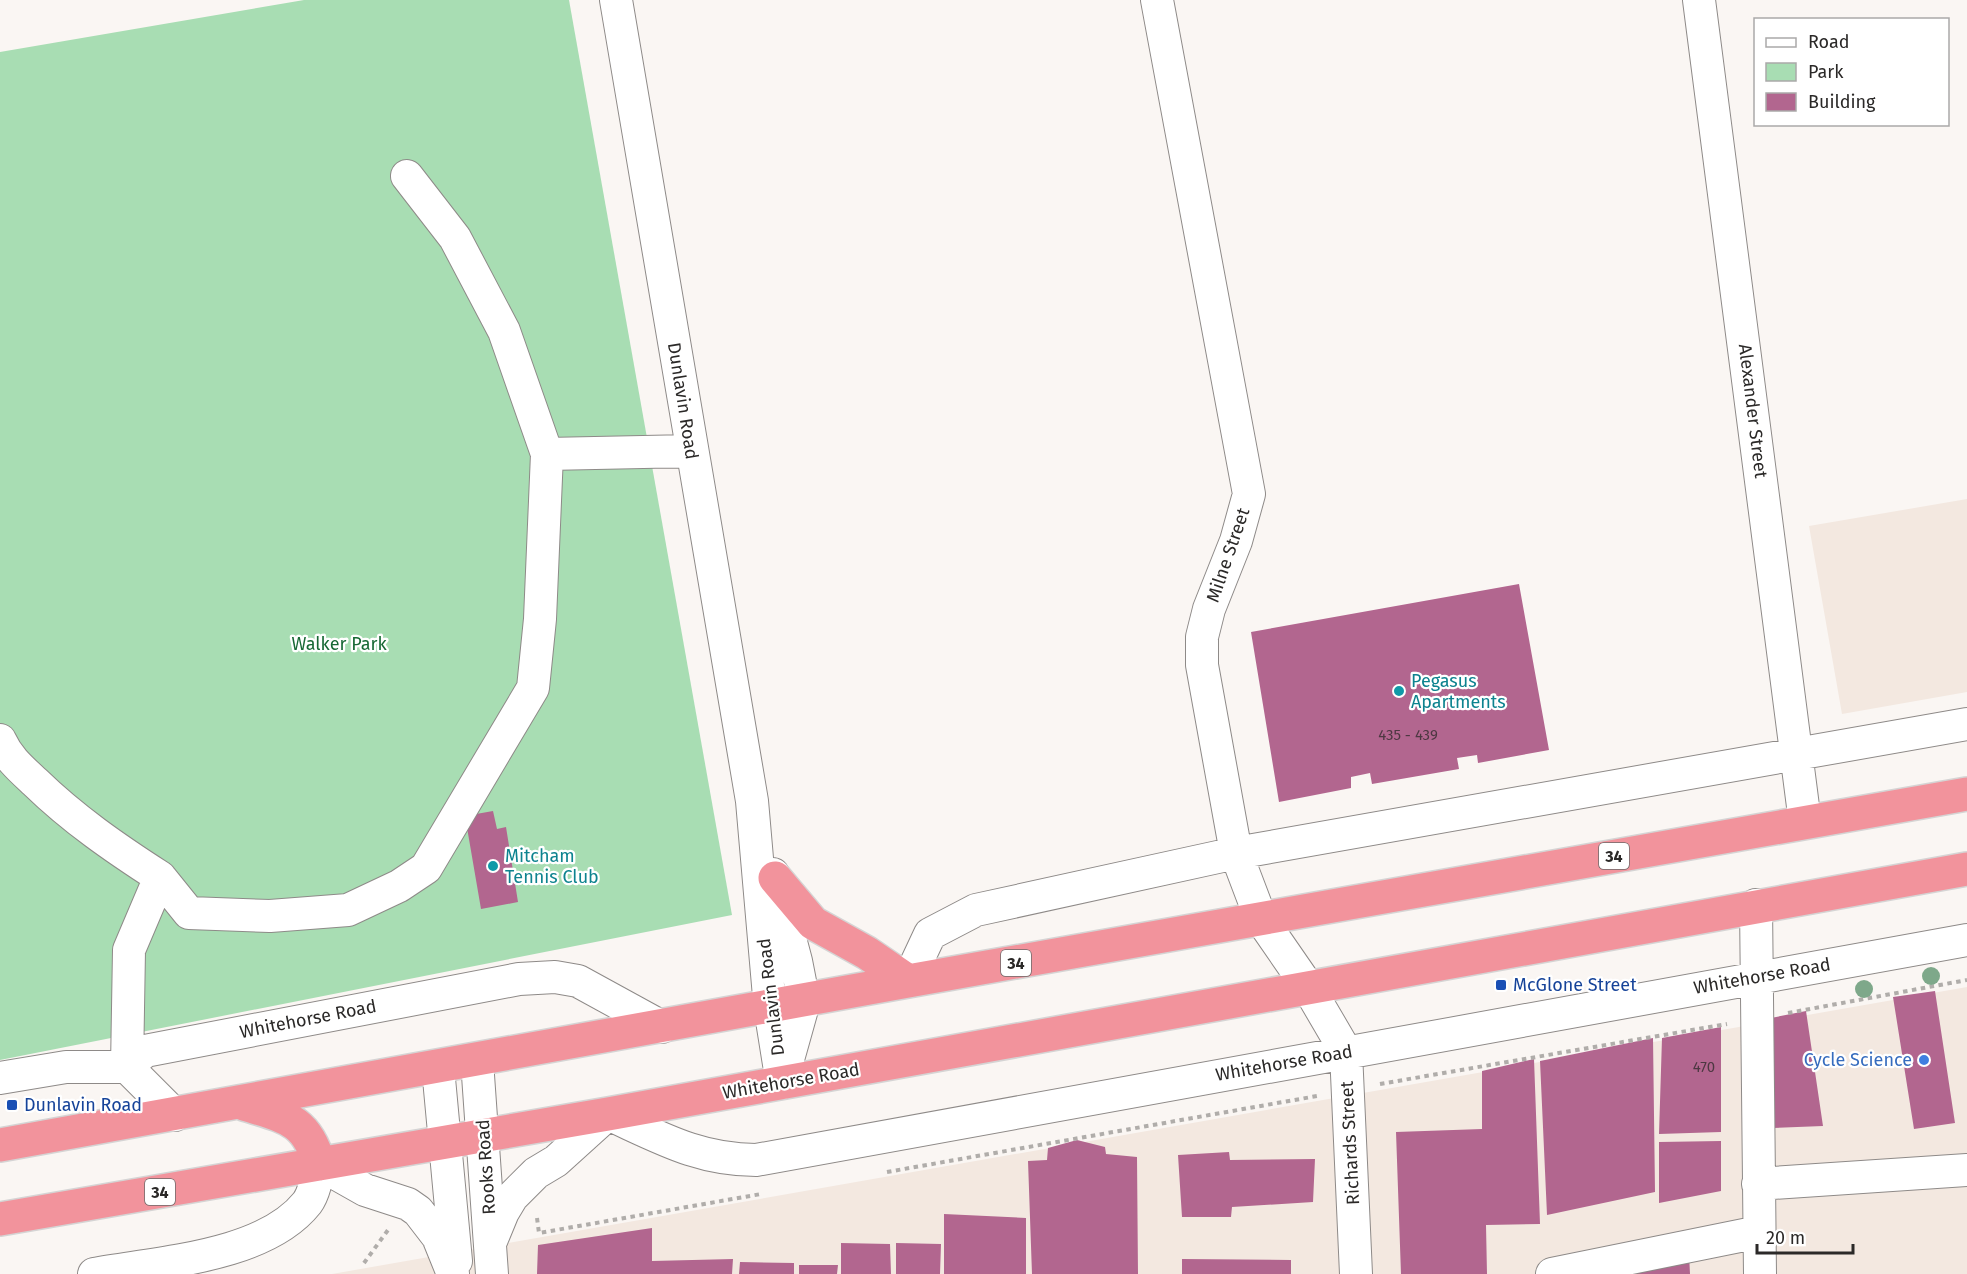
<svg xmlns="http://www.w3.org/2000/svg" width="1967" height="1274" font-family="'Fira Sans',sans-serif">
<rect width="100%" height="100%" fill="#faf6f3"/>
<path fill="#f3e8e0" d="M1967,499v193l-125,22 -33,-188z
M1967,987v287h-1635z"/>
<path fill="#a8ddb3" d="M304,0h265l163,915 -732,145v-1008z"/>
<path fill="#b2668f" d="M1519,584l30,166 -71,13 -1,-8 -20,3 2,11 -87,15 -2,-11 -19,4v11l-72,14 -28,-170z
M493,811l4,18 9,-2 12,75 -37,7 -16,-93z
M1935,991l20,132 -41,6 -21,-132z
M1806,1011l17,115 -50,2 -2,-110z
M1721,1027v105l-62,2 3,-96z
M1653,1038l2,154 -108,23 -7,-154z
M1534,1059l6,165 -54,1 1,49h-86l-5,-142 86,-3v-58z
M1077,1140l28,7 1,7 31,3 1,117h-106l-4,-113 19,-1 1,-12z
M1721,1141v50l-62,12v-61z
M1229,1152l1,8 85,-1 -2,43 -81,5 -1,10h-49l-4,-62z
M944,1214l82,4v56h-82z
M652,1228v33l81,-2 -1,15h-195l1,-29z
M841,1243l49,1 1,30h-50z
M896,1243l45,1 -1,30h-44z
M1689,1253l1,21h-97z
M1182,1259l109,1v14h-109z
M740,1262l54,1v11h-55z
M799,1265h39l-1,9h-38z"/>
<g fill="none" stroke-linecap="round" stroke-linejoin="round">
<g stroke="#8e8a88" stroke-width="34">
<path id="minor" d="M616,0l136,801 18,207 12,75
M1157,0l92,494 -13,47 -27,68 -7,28v28l34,188 25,66 47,68 38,65 10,222
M1699,0l106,822
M407,176l48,62 49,93 43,123
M0,740c8,18 21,29 35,42 38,37 80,66 125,95
M773,874l23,87 8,41 -19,68
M1756,905l4,369
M908,981l22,-47 46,-24 260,-57 731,-129
M477,1061l15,213
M127,1067l2,-117 31,-73 29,36 81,3 78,-6 51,-24 27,-18 107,-180 7,-69 7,-165 144,-3
M127,1067l18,-16 374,-72 36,-2 23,4 84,46
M438,1068l18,193
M0,1078l66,-11h61l48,48
M1758,1184l209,-14
M491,1241l12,-29 9,-15 24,-24 20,-12 52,-47c51,23 90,46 148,46l1211,-220
M94,1274c65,-12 170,-17 213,-71 8,-11 10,-27 12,-39l46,26 43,14 10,7 20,26 15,37
M1552,1274l207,-42"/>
</g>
<g stroke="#d5d4d4" stroke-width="36">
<path id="highway" d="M775,878l38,45 54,30 41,28
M244,1104c41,13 63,15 75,60
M0,1145l908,-164 1059,-187
M0,1219l608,-105 1359,-245"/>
</g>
<path stroke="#b0adaa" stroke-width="4" stroke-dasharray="4.5 4.5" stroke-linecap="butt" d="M1788,1013l179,-33
M1380,1084l347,-60
M887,1172l430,-76
M537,1218l2,15 222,-39
M364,1263l24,-33"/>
<use href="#minor" stroke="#fff" stroke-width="32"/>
<use href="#highway" stroke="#f2939c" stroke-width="33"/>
</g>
<g fill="#7ea88a">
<circle cx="1931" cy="976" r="9"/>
<circle cx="1864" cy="989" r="9"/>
</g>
<g fill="#0f9aa8" stroke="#fff" stroke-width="2">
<circle cx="1399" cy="691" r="6"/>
<circle cx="493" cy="866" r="6"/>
</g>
<g fill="#1a4fb4" stroke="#fff" stroke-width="2">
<rect x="1495" y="979" width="12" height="12" rx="3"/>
<rect x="6" y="1099" width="12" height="12" rx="3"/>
</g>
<circle fill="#3f7fe0" stroke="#fff" stroke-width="2" cx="1924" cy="1060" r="6"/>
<g text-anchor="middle" stroke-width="4.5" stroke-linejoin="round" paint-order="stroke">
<g font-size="15" fill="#4d3842">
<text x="1408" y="740">435 - 439</text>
<text x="1704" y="1072">470</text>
</g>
<g fill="#fff" stroke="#6b6968" stroke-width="1.5">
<rect x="1599" y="843" width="30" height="26" rx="4.5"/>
<rect x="1001" y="950" width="30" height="26" rx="4.5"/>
<rect x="145" y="1179" width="30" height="26" rx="4.5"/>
</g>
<g font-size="16" font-weight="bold" fill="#2b2928">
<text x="1614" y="862">34</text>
<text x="1016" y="969">34</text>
<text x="160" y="1198">34</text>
</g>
<g font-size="18" fill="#2b2928" stroke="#fff">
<text transform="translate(683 401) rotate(81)" y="6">Dunlavin Road</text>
<text transform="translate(1753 411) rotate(83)" y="6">Alexander Street</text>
<text transform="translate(1228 555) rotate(-71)" y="6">Milne Street</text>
<text transform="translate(1762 976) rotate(-10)" y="6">Whitehorse Road</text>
<text transform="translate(771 997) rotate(-97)" y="6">Dunlavin Road</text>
<text transform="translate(308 1019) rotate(-11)" y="6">Whitehorse Road</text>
<text transform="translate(1284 1063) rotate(-10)" y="6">Whitehorse Road</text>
<text transform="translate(791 1081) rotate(-10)" y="6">Whitehorse Road</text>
<text transform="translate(1350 1143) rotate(-93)" y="6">Richards Street</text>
<text transform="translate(486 1167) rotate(-94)" y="6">Rooks Road</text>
</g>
<g font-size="18" fill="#186935" stroke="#fff">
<text x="339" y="650">Walker Park</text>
</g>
<g font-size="18" fill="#0d838f" stroke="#fff" text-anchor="start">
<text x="1411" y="687">Pegasus<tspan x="1411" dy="21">Apartments</tspan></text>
<text x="505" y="862">Mitcham<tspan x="505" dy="21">Tennis Club</tspan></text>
</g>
<g font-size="18" fill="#164399" stroke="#fff" text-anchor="start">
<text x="1513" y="991">McGlone Street</text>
<text x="24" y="1111">Dunlavin Road</text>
</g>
<g font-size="18" fill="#366cbe" stroke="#fff" text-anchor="end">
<text x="1912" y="1066">Cycle Science</text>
</g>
</g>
<rect x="1754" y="18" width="195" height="108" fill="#ffffff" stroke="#aaa9a9" stroke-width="1.5"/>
<rect x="1766" y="38" width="30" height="9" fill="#ffffff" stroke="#aaa9a9" stroke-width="1.5"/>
<text x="1808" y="48" font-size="18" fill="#2b2928">Road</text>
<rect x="1766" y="63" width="30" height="18" fill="#a8ddb3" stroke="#aaa9a9" stroke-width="1.5"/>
<text x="1808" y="78" font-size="18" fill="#2b2928">Park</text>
<rect x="1766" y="93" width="30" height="18" fill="#b2668f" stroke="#aaa9a9" stroke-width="1.5"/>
<text x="1808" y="108" font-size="18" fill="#2b2928">Building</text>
<path d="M1757 1244v9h96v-9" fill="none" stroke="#2b2928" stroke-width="3"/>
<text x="1766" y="1244" font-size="18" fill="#2b2928" stroke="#ffffff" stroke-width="4.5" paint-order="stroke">20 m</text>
</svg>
